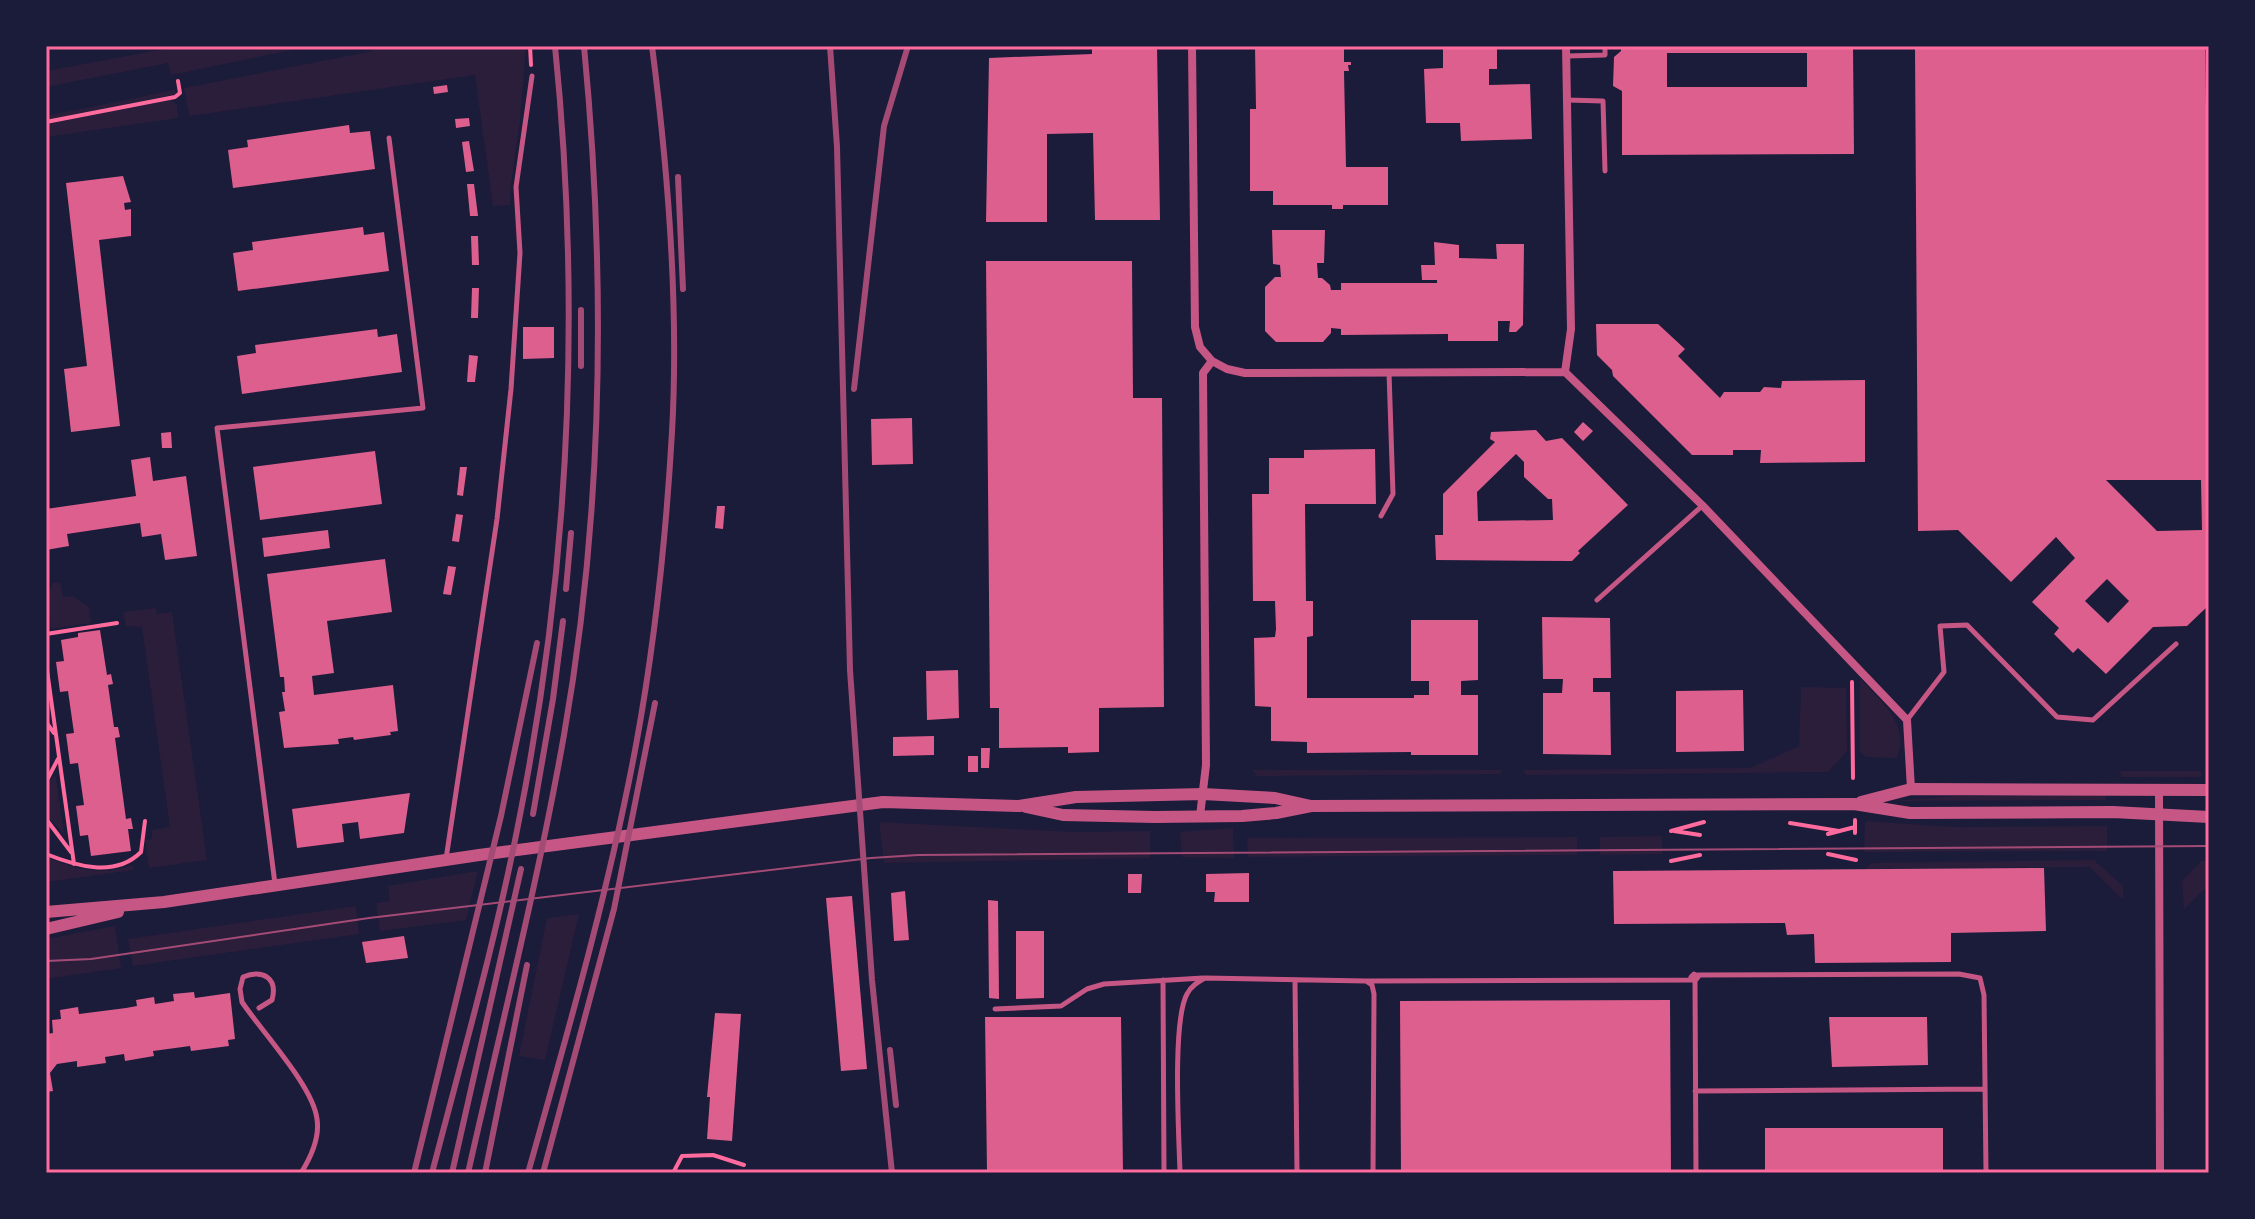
<svg xmlns="http://www.w3.org/2000/svg" width="2255" height="1219" font-family="'Playfair Display',serif">
<rect width="100%" height="100%" fill="#1b1b3a"/>
<path fill="#2a1e3b" d="M182,46h129l-140,29 -3,-12 -122,24v-16z
M383,46h143l-6,75 -10,71v13l-17,1 -18,-131 -286,41 -5,-28 184,-36z
M175,90l1,4 -130,27v-5z
M171,100l6,5 1,13 -132,19v-13z
M60,582l3,15 10,-1 16,11 2,16 -40,6 -4,-32 6,-14z
M156,608l1,6 15,-2 35,248 -58,8 -4,-28 7,-1v-9l18,-3 -28,-200 -16,-1 -3,-14z
M1860,679c22,23 50,45 37,79l-31,-1 -6,-5z
M1801,687l45,1 1,63 -19,21 -302,3 -3,-5 227,-2 49,-22z
M1252,770h251l-4,4 -242,2z
M2120,771h81v6h-80z
M54,776l2,2 8,56 -18,-19v-29z
M2106,794v6l-212,1 60,-5z
M1865,821l89,6 153,-1v25l-243,1z
M879,822l193,10 78,-1v27l-266,5z
M1233,828l1,30 -52,-1 -2,-25z
M1662,836v18l-62,1v-18z
M1577,837v18l-329,2 -1,-19z
M46,857c34,13 51,19 87,8l1,5 -88,12z
M2094,860l29,26v14l-33,-33 -225,2 6,-6z
M2201,861h8v24l-25,24 -2,-28z
M478,871l-12,49 -86,11 -4,-28 14,-2 -2,-15z
M356,906l3,28 -226,32 -5,-27z
M579,914l-34,146 -26,-4 28,-138z
M115,926l6,42 -75,11v-40z"/>
<path fill="#dd5f8e" fill-rule="evenodd" d="M1092,46h65l3,174h-65l-2,-87 -46,1v88h-61l3,-164 103,-4z
M1255,46h89v16h7v3h-3l1,6h-5l2,96h42v38h-45v4h-11v-4h-59v-14h-23v-82h6z
M1443,46h54v23h-8v16l41,-1 2,55 -71,2 -1,-18h-34l-2,-54 19,-1z
M1621,46h232l1,108 -232,1v-64l-9,-5 1,-29 7,-6zM1667,53h140v34h-140z
M1915,46h290l1,64h3v113h-2l2,382 -22,21 -34,1 -47,47 -28,-26 -5,5 -19,-19 5,-6 -27,-26 43,-44 -19,-21 -45,45 -53,-52 -40,1zM2106,480h95l1,50 -45,1zM2107,579l22,22 -21,22 -23,-22z
M447,85l1,7 -14,2 -1,-7z
M469,118l1,8 -14,2 -1,-9z
M349,125l1,8 20,-2 5,38 -142,19 -5,-38 20,-3 -1,-7z
M469,141l5,30 -8,1 -4,-30z
M123,176l8,26 -7,1 1,7 6,-1v27l-32,4 21,186 -49,6 -7,-63 23,-3 -21,-183z
M467,184h7l4,32h-8z
M363,227l1,8 20,-3 5,39 -151,20 -5,-38 20,-3 -1,-8z
M1272,230h53l-1,33h-7l1,15h4l8,7 1,5h10v-7h96v-3h-15l-1,-15h14l-1,-23 25,3v13l38,1 -1,-15h28l-1,81 -7,7h-7l1,-11h-12v20h-50v-7l-107,1v-6l-10,-1v5l-8,9h-47l-11,-11v-44l10,-10h6l-1,-12 -7,-1z
M471,236h7l1,29h-7z
M986,261h146l1,137h29l2,309 -65,1v44l-31,1v-6l-69,1v-40h-9z
M472,288h7l-1,30h-7z
M1596,324h62l27,25 -7,7 42,42 4,-6h36l4,-5 17,1 1,-7 83,-1v82l-105,1 1,-13h-28v5h-41l-79,-79 -1,-6 -15,-15z
M523,327h31v31l-31,1z
M377,329l1,8 19,-3 5,38 -160,22 -5,-38 19,-3 -1,-8z
M469,355l9,1 -3,26h-8z
M912,418l1,46 -41,1 -1,-46z
M1583,422l10,9 -10,10 -9,-9z
M1536,430l10,11 16,-3 66,67 -50,46 2,2 -8,8 -136,-1 -1,-25h8v-41l52,-52 -5,-3 1,-7zM1516,454l8,8v15l24,22h4l1,21 -75,1 -1,-29z
M171,432l1,16h-10l-1,-15z
M1375,449l1,55h-71l1,97h7v35l-6,1v61h107v-3h15v-14h-18v-61h67v60l-17,1v14h17v60h-67v-3l-104,1v-11l-36,-1v-34l-16,-1 -1,-68 21,-1 1,-8 -1,-28h-22l-1,-107h17v-36h35v-8z
M375,451l7,53 -122,16 -7,-53z
M150,457l3,24 33,-5 11,80 -32,4 -4,-26 -19,3 -2,-14 -73,11 2,12 -23,4v-41l90,-13 -5,-36z
M460,467h7l-4,29 -6,-1z
M717,506h8l-2,23 -8,-1z
M456,514l7,1 -4,27 -7,-1z
M328,530l2,18 -66,9 -2,-19z
M385,559l7,53 -65,9 7,52 -22,3 2,19 79,-10 5,46 -8,1 1,3 -37,5 -1,-3 -15,2 1,5 -55,4 -5,-36 6,-1 -3,-19h3l-1,-15h-4l-13,-103z
M448,566l8,1 -5,28 -8,-1z
M1542,617l68,1 1,60h-18v14h17l1,63 -68,-1v-61h19l1,-14h-20z
M100,630l7,45 4,-1 2,10 -5,1 6,42h4l2,10 -5,1 11,81 5,-1 2,11h-5l3,22 -40,5 -3,-21 -8,1 -4,-30 8,-1 -6,-42 -8,1 -4,-30 8,-1 -6,-42 -8,1 -4,-30 8,-1 -3,-21 17,-3v-4z
M958,670l1,48 -32,2 -1,-49z
M1743,690l1,61 -68,1v-61z
M934,736v19l-41,1v-19z
M981,748h9l-1,20h-8z
M968,756h10v16h-10z
M410,793l-6,40 -44,6 -2,-17 -16,2 2,18 -47,6 -5,-39z
M2044,868l2,63 -95,2v29l-136,1 -1,-29 -27,1 -2,-12 -171,1 -1,-53z
M1249,873v29h-35l1,-10h-9v-18z
M1128,874h14l-1,19h-13z
M905,891l4,49 -15,1 -3,-48z
M852,896l15,173 -26,2 -15,-173z
M988,900l10,1 1,98 -10,-1z
M1016,931h28v67l-28,1z
M404,936l4,22 -42,5 -4,-21z
M194,992l1,6 35,-5 5,46 -7,1 1,6 -38,5 -1,-5 -37,5 1,5 -29,5 -1,-7 -19,3 1,6 -29,4v-6l-20,3 -7,9 3,18 -7,1v-58l7,-1 -1,-13 9,-1 -1,-9 18,-3 1,7 47,-6 11,-2 -1,-6 18,-3 1,7 19,-3 -1,-7z
M1670,1000l1,173h-270l-1,-172z
M715,1013l26,1 -9,127 -25,-2 3,-42h-3z
M985,1017h136l2,156h-136z
M1829,1017h98l1,48 -96,2z
M1765,1128h178v45h-178z"/>
<g fill="none" stroke-linecap="round" stroke-linejoin="round">
<path stroke="#ff6b9d" stroke-width="4" d="M530,46l1,19
M46,122l129,-25 5,-4 -2,-12
M46,634l71,-11
M46,663l28,201
M1852,682l1,96
M46,722l8,11
M46,782l12,-23
M46,819l25,33
M1855,820v13
M1790,823l49,8
M1671,831l33,-9
M1674,831l26,4
M1828,834l27,-7
M46,854c30,12 69,24 95,-2l4,-31
M1828,854l28,6
M1671,861l29,-6
M673,1173l9,-17 31,-1 31,10"/>
<path stroke="#c65784" stroke-width="5" d="M1567,56l38,-1v-9
M1567,100l36,1 2,70
M1381,516l12,-22 -4,-122
M1597,600l105,-94
M1907,720l37,-48 -4,-46 27,-1 90,92 36,3 83,-76
M446,859l51,-340 14,-130 9,-136 -4,-66 16,-111
M275,884l-58,-456 206,-20 -34,-270
M1694,974l4,3 -3,4 -4,-4z
M1697,975l262,-1 21,4 4,17 2,178
M1163,980l1,193
M1295,980l2,193
M1366,981l326,-1
M1695,981l1,192
M259,1008l13,-8c6,-22 -9,-31 -29,-23l-3,12 2,13c20,30 71,84 75,117 3,19 -6,38 -16,54
M995,1009l66,-3 26,-17 17,-5 99,-6
M1695,1091l290,-2
M1180,1173c-1,-37 -8,-152 7,-179 4,-8 11,-12 18,-16l161,3 6,4 2,9 -1,179"/>
<path stroke="#c65784" stroke-width="8" d="M1192,46l3,281 5,20 12,14 -9,12 3,392 -6,51
M1212,361l15,8 18,4 320,-1 137,133 205,215 4,69
M1565,372l6,-43 -5,-283
M2159,789l1,384"/>
<path stroke="#c65784" stroke-width="12" d="M1861,802l50,-13 298,1
M1026,807l37,8 92,2 87,-1 34,-3 35,-7 543,-2 56,9 203,-1 96,5
M46,912l118,-10 315,-47 404,-53 136,4 57,-9 127,-3 72,4 36,8
M46,929l72,-17"/>
<path stroke="#a44b75" stroke-width="2" d="M46,961l45,-2 278,-41 502,-60 47,-3 1291,-9"/>
<path stroke="#a44b75" stroke-width="6" d="M830,46l7,101 13,523 22,310 20,193
M678,177l5,112
M581,366v-56
M854,389l30,-263 24,-80
M566,589l5,-56
M533,814l20,-115 10,-78
M890,1050l6,55
M414,1173l87,-357 36,-173
M432,1173c31,-119 65,-237 88,-358 50,-253 61,-512 35,-769
M452,1173l69,-304
M468,1173c33,-146 70,-291 96,-438 40,-228 42,-460 20,-689
M485,1173l42,-208
M528,1173c40,-142 81,-283 108,-428 19,-103 30,-208 36,-313 7,-124 -4,-262 -20,-386
M543,1173l71,-264 41,-206"/>
</g>
<rect width="2255" height="1219" fill="none" stroke="#1b1b3a" stroke-width="96"/>
<rect x="48" y="48" width="2159" height="1123" fill="none" stroke="#ff6b9d" stroke-width="3"/>
</svg>
